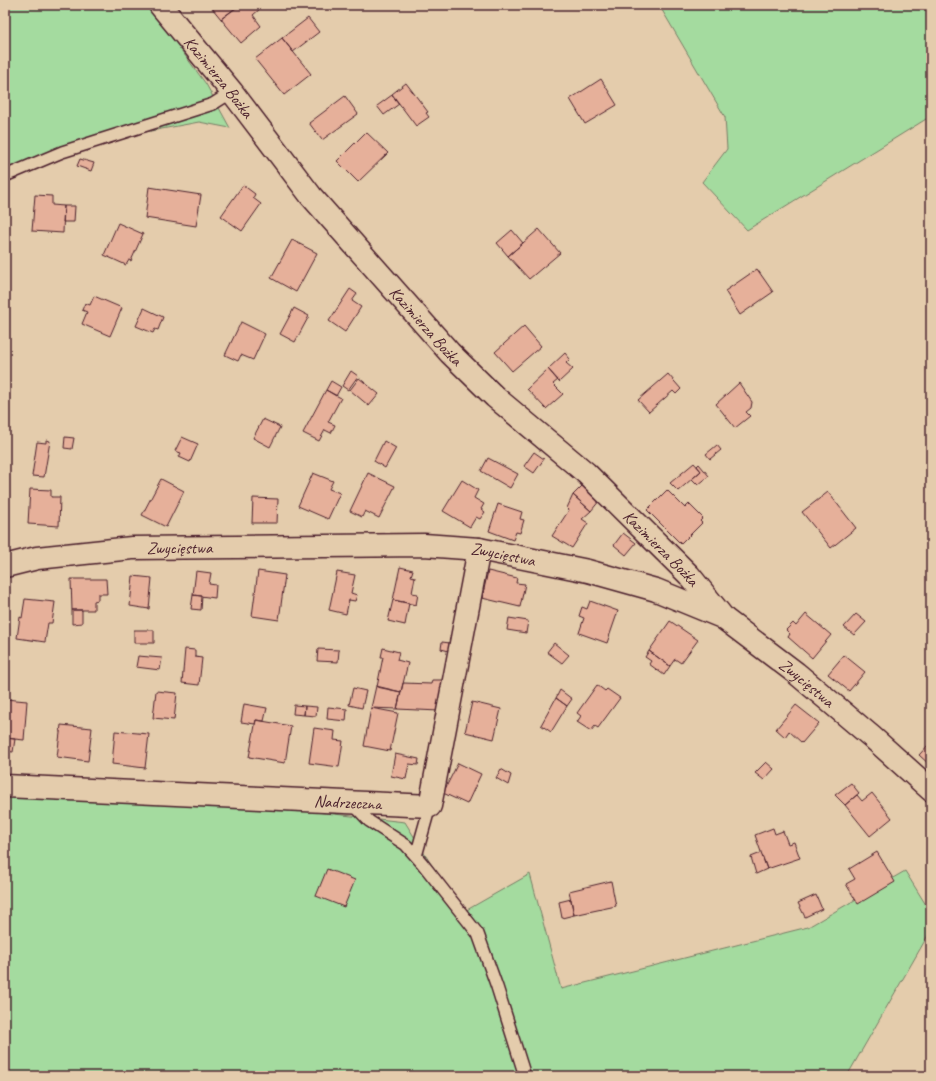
<svg xmlns="http://www.w3.org/2000/svg" width="936" height="1081" font-family="Caveat,sans-serif">
<rect width="100%" height="100%" fill="#e4ccac"/>
<filter id="ink" filterUnits="userSpaceOnUse"><feTurbulence type="fractalNoise" baseFrequency=".025" numOctaves="2"/><feDisplacementMap in="SourceGraphic" scale="8" xChannelSelector="R" yChannelSelector="G"/><feConvolveMatrix kernelMatrix="1 2 1 2 8 2 1 2 1" color-interpolation-filters="sRGB"/></filter>
<g filter="url(#ink)">
<path fill="#a4db9f" stroke="#777d65" d="M5,5h143l58,79 24,44 -31,-6 -59,11 -88,27 -47,21z
M659,5h272v111l-184,114 -45,-48 25,-33 -2,-32z
M5,777l400,45 24,39 36,50 65,-37 31,115 247,-62 97,-56 26,42v17l-84,146h-842z"/>
<g fill="none" stroke-linecap="round" stroke-linejoin="round">
<path stroke="#698795" stroke-width="6" d="M930,898l1,-1"/>
</g>
<path fill="#e6b09a" stroke="#4a1f2b" d="M216,5h18l2,3 -15,11 -9,-11z
M239,5h18l3,4 -7,6 8,11 -20,17 -20,-24z
M308,18l11,14 -26,20 -11,-14z
M282,38l29,36 -27,21 -29,-36z
M601,79l16,26 -32,19 -15,-25z
M406,83l22,29 -2,1 3,4 -13,9 -24,-32z
M392,95l7,9 -15,11 -7,-9z
M345,96l13,18 -36,26 -13,-17z
M366,132l22,21 -30,29 -21,-21z
M80,159l14,4 -3,8 -14,-5z
M243,185l12,9 -2,4 8,6 -19,27 -21,-15z
M149,187l52,8 -5,31 -51,-8z
M35,195l17,1v9l12,1 -1,27 -31,-2z
M64,206h11l-1,16h-11z
M118,223l25,11 -12,27 -2,-1 -3,5 -22,-10z
M539,229l21,24 -31,26 -21,-23z
M512,230l11,13 -15,13 -11,-13z
M292,240l25,13 -21,39 -25,-14z
M757,269l16,23 -33,23 -15,-24z
M350,289l7,5 -5,7 9,6 -16,25 -16,-11z
M94,296l28,12 -12,28 -28,-12 5,-12 -5,-2 3,-7 5,2z
M144,308l19,9 -5,13 -3,-1 -2,4 -17,-7z
M294,308l15,8 -14,26 -15,-8z
M241,322l24,12 -12,26 -12,-5 -3,6 -13,-6z
M524,326l17,20 -29,25 -17,-19z
M565,353l5,6 -4,4 7,6 -14,13 -11,-13z
M548,369l10,11 -5,4 10,10 -17,15 -19,-20z
M351,371l7,5 -10,14 -6,-4z
M668,374l13,15 -5,5 -3,-3 -24,21 -11,-12z
M359,378l20,16 -10,12 -19,-16z
M331,381l10,6 -5,9 -10,-6z
M739,383l13,19 -1,6 -5,4 4,4 -15,12 -19,-24z
M326,390l15,8 -13,24 7,3 -4,8 -6,-3 -6,11 -16,-8z
M263,419l17,8 -10,20 -17,-9z
M65,437l9,1 -2,11 -8,-1z
M182,437l16,7 -8,18 -11,-5 2,-4 -6,-2z
M46,440l4,1 -6,36 -12,-1 5,-34 9,1z
M384,441l12,7 -11,20 -11,-7z
M717,445l4,5 -11,9 -4,-5z
M534,452l10,7 -10,14 -10,-7z
M488,458l30,16 -8,14 -29,-17z
M694,463l7,8 -23,20 -8,-8z
M699,464l10,12 -11,9 -6,-6 9,-8 -4,-5z
M313,473l20,8 -4,8 11,4 -12,26 -30,-13z
M368,473l27,13 -16,32 -14,-7 -3,6 -12,-6z
M161,479l23,12 -18,36 -24,-12z
M462,480l16,10 -4,8 10,6 -3,5 4,3 -5,7 -4,-2 -6,10 -27,-16z
M583,485l17,15 -9,11 -18,-16z
M30,489l21,1v7h9l-1,29 -31,-2z
M667,490l18,18 4,-4 14,14 -3,3 2,2 -21,21 -34,-34z
M828,492l28,36 -25,20 -29,-36z
M573,495l18,16 -9,8 6,4 -16,25 -20,-12 17,-26 -2,-2z
M253,498l25,1 -1,24h-25z
M498,504l24,8 -2,7 4,1 -4,13 -4,-1 -3,8 -24,-9z
M623,533l13,10 -10,12 -12,-10z
M400,567l13,3 -2,6 4,1 -3,16 6,1 -2,11 -23,-5z
M196,571l15,2 -2,11 7,1 -1,13 -22,-3z
M258,571l27,4 -6,45 -27,-4z
M488,571l29,7 -1,5 9,1 -5,23 -38,-9z
M337,572l18,3 -4,18 6,2 -2,6 -6,-1 -3,14 -17,-4z
M133,576l19,2 -3,31 -19,-3z
M71,579h35l1,15h-9v6l-4,1v9h-22z
M193,595l9,1 -1,14 -10,-1z
M25,599l30,3 -3,21h-4l-3,19 -28,-4 3,-21 2,1z
M393,600l16,3 -4,22 -17,-4z
M590,601l28,10 -11,32 -28,-10 5,-15 -5,-2 3,-9 5,2z
M72,610h10v13l-10,1z
M806,614l25,21 -19,23 -24,-21 2,-3 -4,-4 7,-7 3,3z
M856,614l10,8 -12,13 -10,-8z
M509,618l19,3 -2,12 -19,-3z
M670,621l28,19 -17,23 -6,-4 -5,7 -21,-15z
M134,630h20v13h-20z
M442,642l8,1 -1,8 -8,-2z
M554,643l15,12 -7,8 -15,-11z
M383,648l16,4 -2,8 11,3 -7,29 -24,-5 6,-30h-2z
M185,649l10,1v7l7,1 -3,27 -17,-2z
M318,649l21,1 -1,12 -21,-1z
M649,651l21,15 -6,9 -15,-11 2,-3 -6,-4z
M844,655l21,17 -16,19 -21,-17z
M138,656l24,2 -2,12 -24,-3z
M432,680h11l-4,31 -42,-2 6,-26 28,1z
M597,685l8,6 2,-2 13,9 -22,30 -3,-2 -4,5 -14,-9 4,-6 -4,-3z
M376,686l25,6 -4,17 -26,-1z
M353,688l13,3 -4,17 -13,-3z
M560,690l12,9 -5,7 -11,-8z
M156,691l21,2 -3,27 -21,-2z
M556,698l11,8 -16,26 -10,-7z
M5,699l22,2 -3,39 -19,-2z
M472,702l29,7 -7,30 -29,-7z
M244,704l23,4 -3,13 -8,-1 -1,4 -14,-2z
M294,705l11,1 -1,9 -11,-1z
M796,705l23,18 -17,20 -13,-12 -4,6 -9,-8z
M305,706l12,1 -1,9 -12,-1z
M328,707l19,2 -1,12 -19,-2z
M371,708l27,5 -8,38 -26,-5z
M256,720l35,6 -6,37 -36,-6z
M61,725l31,3 -4,33 -31,-4z
M314,728l21,3 -1,9 9,1 -4,26 -30,-4z
M115,731l34,3 -4,34 -33,-4z
M5,738l10,1 -2,13 -8,-1z
M931,742v24l-12,-11z
M395,754l24,5 -1,6 -9,-1 -3,15 -15,-3z
M766,762l8,7 -10,11 -9,-7z
M458,763l23,11 -14,30 -24,-11z
M501,769l10,6 -3,10 -12,-7z
M851,783l8,10 -14,12 -10,-10z
M872,793l20,25 -22,18 -25,-31 12,-10 5,6z
M773,828l2,6 8,-3 5,13 6,-2 6,16 -33,11 -12,-34z
M877,852l18,30 -37,22 -12,-20 9,-5 -6,-10z
M761,853l6,16 -11,5 -5,-17z
M327,869l28,11 -11,27 -28,-11z
M611,881l5,25 -42,9 -5,-24z
M816,895l6,14 -17,8 -7,-14z
M571,899l3,16 -12,3 -3,-16z"/>
<g fill="none" stroke-linecap="round" stroke-linejoin="round">
<g stroke="#4a1f2b" stroke-width="14">
<path id="lane" d="M5,176l57,-24 151,-48 19,-12
M352,803l17,18 37,24 16,18 56,71 19,53 28,89
M416,856l14,-50"/>
</g>
<g stroke="#4a1f2b" stroke-width="25">
<g id="street">
<path id="s1" d="M5,786l425,20 49,-257"/>
</g>
</g>
<g stroke="#4a1f2b" stroke-width="25">
<g id="secondary">
<path id="s2" d="M160,5l72,87 79,104 139,157 45,44 91,76 103,102 33,41"/>
<path id="s3" d="M5,566l32,-8 95,-10 292,-3 55,4 109,22 68,19 66,27 74,56 76,64 59,53"/>
</g>
</g>
<use href="#lane" stroke="#e4ccac" stroke-width="11"/>
<use href="#street" stroke="#e4ccac" stroke-width="22"/>
<use href="#secondary" stroke="#e4ccac" stroke-width="22"/>
</g>
</g>
<g text-anchor="middle" stroke-width="3" stroke-linejoin="round" paint-order="stroke">
<g font-size="17" fill="#4a1f2b" stroke="#e4ccac">
<text dy="6" stroke="none"><textPath href="#s2" startOffset="93">Kazimierza Bożka</textPath></text>
<text dy="6" stroke="none"><textPath href="#s2" startOffset="417">Kazimierza Bożka</textPath></text>
<text dy="6" stroke="none"><textPath href="#s3" startOffset="176">Zwycięstwa</textPath></text>
<text dy="6" stroke="none"><textPath href="#s2" startOffset="741">Kazimierza Bożka</textPath></text>
<text dy="6" stroke="none"><textPath href="#s3" startOffset="500">Zwycięstwa</textPath></text>
<text dy="6" stroke="none"><textPath href="#s3" startOffset="836">Zwycięstwa</textPath></text>
<text dy="6" stroke="none"><textPath href="#s1" startOffset="343">Nadrzeczna</textPath></text>
</g>
</g>
<rect width="936" height="1081" fill="none" stroke="#e4ccac" stroke-width="20"/>
<rect x="10" y="10" width="916" height="1061" fill="none" stroke="#4a1f2b" stroke-width="1.5" filter="url(#ink)"/>
</svg>
